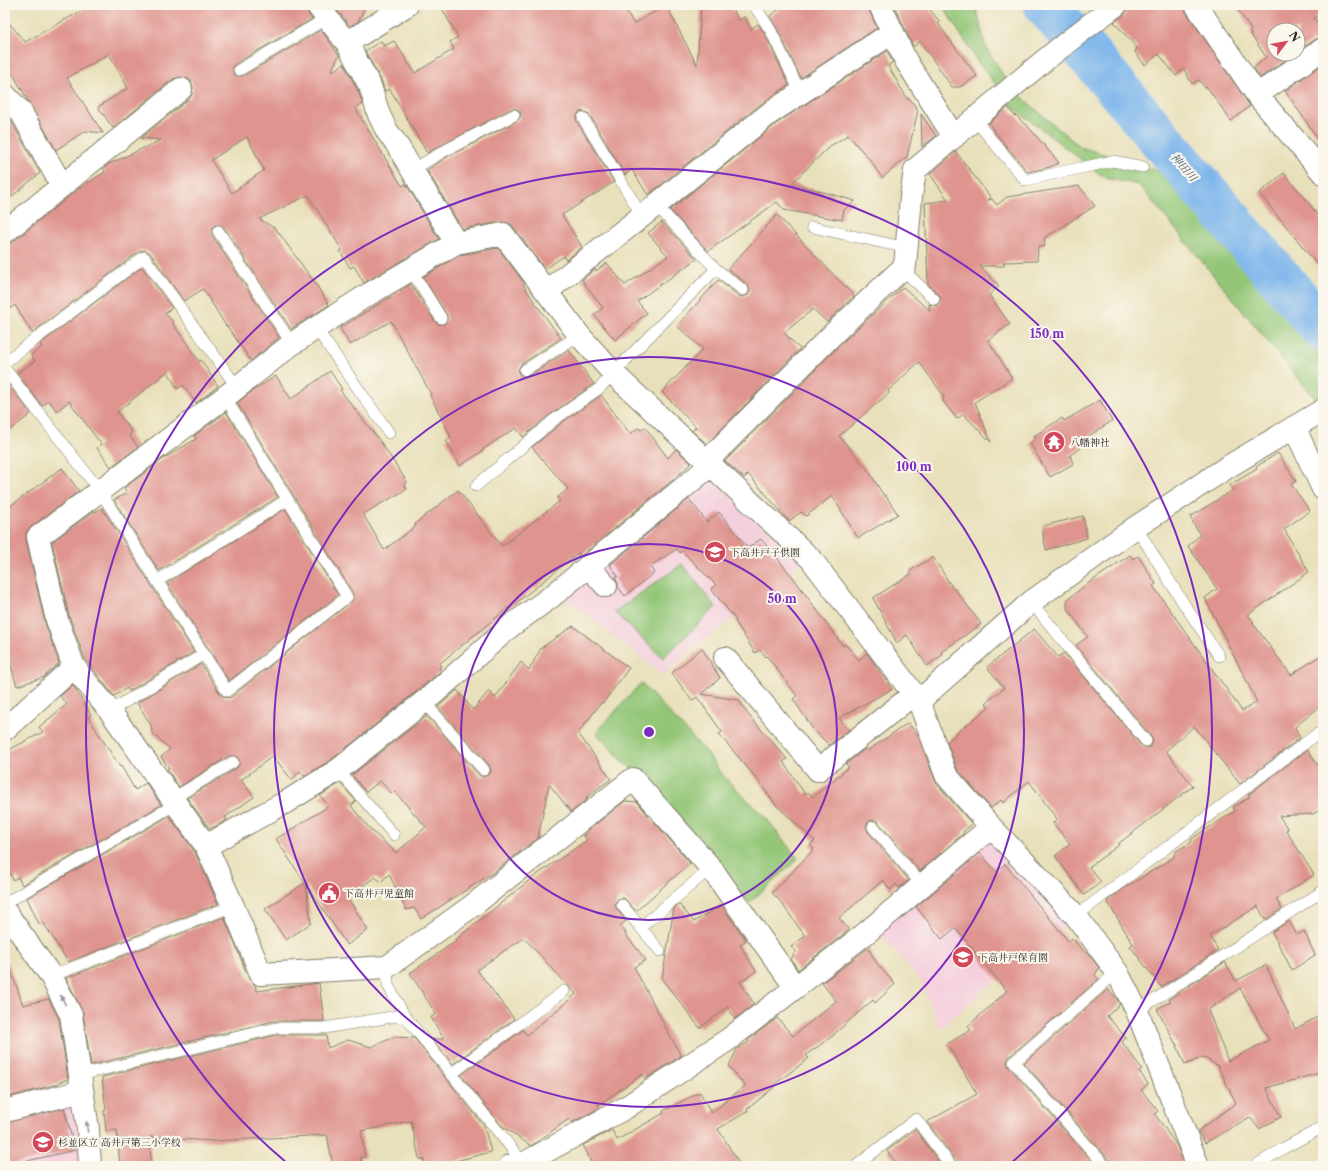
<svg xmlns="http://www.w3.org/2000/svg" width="1328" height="1171" font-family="'Libre Caslon Text','Noto Serif JP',serif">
<rect width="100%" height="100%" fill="#fbf7ec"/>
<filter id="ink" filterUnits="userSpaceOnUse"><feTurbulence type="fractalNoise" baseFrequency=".025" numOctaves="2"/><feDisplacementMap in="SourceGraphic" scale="8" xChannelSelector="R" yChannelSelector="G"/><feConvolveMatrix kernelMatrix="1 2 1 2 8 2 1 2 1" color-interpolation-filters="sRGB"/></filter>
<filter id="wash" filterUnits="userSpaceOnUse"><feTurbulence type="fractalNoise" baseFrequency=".012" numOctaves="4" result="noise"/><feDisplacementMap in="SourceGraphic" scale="16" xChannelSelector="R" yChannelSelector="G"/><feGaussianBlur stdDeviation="0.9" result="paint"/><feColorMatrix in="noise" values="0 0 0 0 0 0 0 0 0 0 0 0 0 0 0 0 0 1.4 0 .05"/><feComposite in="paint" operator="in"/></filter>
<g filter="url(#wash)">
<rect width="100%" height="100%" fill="#e8e0ba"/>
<path fill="#f4cfdd" d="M707,476l95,85 -69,58 -31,23 -39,33 -99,-78z
M992,835l75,90 -86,67 -42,38 -16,-47 -45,-52z
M70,1103l7,3 5,60h-77v-48z"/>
<path fill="#93c677" stroke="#58714a" d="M942,5h36l-2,3 10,39 17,28 23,26 54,46 88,27 155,185v39l-6,3 -178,-216 -34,-7 -91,-70 -36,-46z
M682,564l34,43 -53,51 -49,-46z
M641,683l67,71 13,20 46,45 31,40 -49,44 -49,-63 -104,-107z"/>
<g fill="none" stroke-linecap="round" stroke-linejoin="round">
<path stroke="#7cb5ec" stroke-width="45" d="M1046,5l277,324"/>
</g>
<g id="blocks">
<path fill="#df948f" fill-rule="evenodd" d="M123,5h182l2,7 5,7 -77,45 -2,3v6l3,3h7l78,-46 18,25 -8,17 13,-8 14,27 5,13 -8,4 47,78 4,-2 33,55 -75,44 -10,-17 -4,2 -10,-17 2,-1 -34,-55 -49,24 17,10 41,57 12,19 -38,24 -67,-102 -3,-2h-6l-3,3v7l67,102 -28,24 -24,-35h-1l-23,-37 -19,12 -34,-48 -6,-3 -4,1 -108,82 -17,-28 -10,7v-68l8,-2 65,-53 27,-17 -2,-4 4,-3 54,-25 -20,-2 48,-39 3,-5 1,-7 -2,-6 -5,-3 -7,-1 -6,2 -60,49 -15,-21 30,-19 -19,-34 -42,24 36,55 -18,-2 -29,19 -51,-90v-42l20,24 65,-36zM247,137l17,33 -32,23 -21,-33z
M333,5h33l-8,17 -8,4z
M440,5h183l11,19 32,-19 31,60 4,-60h29l9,15 5,-3 7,12 7,-5 7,10 24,51 -27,18 -114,92 -16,-25 -7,5 -36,-61 -6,-3 -4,1 -3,6 1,4 37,60 -52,33 20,32 -16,13 -2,-4 -19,13 -32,-43 -5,-3 -7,-1 -39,7 -35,-59 22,-14 68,-35 4,-5 -1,-5 -5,-3 -4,1 -84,44 -37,-64 -5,2 -4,-11 -16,-29 16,-10 3,5 10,-5 21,32 39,-24 -4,-7 8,-5z
M785,5h83l1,5 8,18 -76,50 -24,-50 -7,-12z
M894,5h32l14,17 -2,1 11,16 28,37 -17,11h-8l-32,-46 -7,6z
M1128,5h56l2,7 64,94 -19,15 -24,-34 -2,1 -6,-8 -7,4 -8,-15 -8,7 -17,-22 -14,11 -10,-13 2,-4 -23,-26 10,-7 3,-5z
M1235,5h88v7l-9,6 9,14v5l-7,2 -18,12v-21h-24v24h20l-34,24 -6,-10 12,-11 -16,-24 1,-3z
M887,51l6,11 -5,4 20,34 2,-1 8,11 -11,47 -25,21 -12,-18 -22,-25 -18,11 -38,37 63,18 -11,9 -2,10 -58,-10 -7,-8 -69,49 -38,-41 107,-87z
M1323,64v82l-38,-55z
M1008,107l7,9 1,-1 9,10 1,-1 33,39 -9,4 -22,5 -32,-38 -7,-11z
M921,114l15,22 -14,11z
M10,119l30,54 -35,29v-80z
M956,152l35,46 -3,2 4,-1 5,6 10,-8 72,-11 16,20 -51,32 1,8 -7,1 -1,14 -33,1v4h-24l19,20 -10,9 21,29 -22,16 24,38 -37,24 16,40 -28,-28 -6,5 -14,-18 1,-5 -25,-34 -31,29 1,2 -50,43 29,34 16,26 1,-1 13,19 -40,24 -26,-42 -26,20 -5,-4 -12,9 -41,-47 -4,4 -19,-17 121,-122 57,-52 27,24 -1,-7 7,2 3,-3 2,-6 -13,-13 -3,-81 23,-3 -18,-26z
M1284,173l39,48v51l-64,-79z
M777,215l77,81 -27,26 -14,-13 -29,24 16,16 -93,95 -15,-13 4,-4 -34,-35 41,-43 -26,-23 41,-46 21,16 3,1 6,-2 2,-4 -2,-6 -20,-16z
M662,222l35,37 -60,42 10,12 -32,27 -21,-25 9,-7 -21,-28 13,-11 1,2 11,-8 18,22 43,-29 -20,-23z
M498,248l26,35 -1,1 12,19 26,35 -40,26 -3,6 1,4 6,3 4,-1 40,-26 25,34 -43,30 -28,23 -7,-9 -33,21 1,1 -24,16 -14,-26 5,-3 -21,-42 1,-1 -40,-73 -41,24 -10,-17 71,-44 24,38 3,2h6l3,-3v-6l-24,-38 37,-22z
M142,267l30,41 -7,5 9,10 -1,1 26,37 2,-1 17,26 -22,17 -13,-18 -6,4 -9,-18 -51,41 15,20 -3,3 9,12 -27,20 -14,-19 4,-4 -32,-43 -12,10 -8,-10 -7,5 -25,-33 18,-12 -4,-6 11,-8 -2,-3z
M330,371l12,18 -2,1 40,51 27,41 -3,2 3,5 -44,25 21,36 32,-24 -1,-2 43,-34 44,56 58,-45 -3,-3 11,-9 -36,-42 27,-22 42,-30 29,39 8,-6 3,2 4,-3 23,31 8,-9 15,14 -17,16 -93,77h-1l-2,-3 -68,55 -1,-1 -70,57 2,2 -2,2 2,3 -18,15 -92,74 -27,16 -4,-5 -8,9 -19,-24 -32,24 13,17 -29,20 2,3 -17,9 -23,-31 50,-30 2,-3v-6l-3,-3h-7l-50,31 -12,-18 2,-1 -8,-11 9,-8 -18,-16 -1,-8 -14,-22 64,-39 20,31 6,3 4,-1 122,-97v-7l-116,-190 14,-11 25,-16 15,23z
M5,380l26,34 -26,20z
M1100,400l12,21 -34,22 3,5 -11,7 3,9 -23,13 -20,-34 5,-4 -1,-3 28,-18 2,3z
M226,412l52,85 -119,74 -45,-71 13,-7 -3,-5 39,-29 33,-20 -2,-3z
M1278,453l18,28 -5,3 19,27 -26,18 25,43 -61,43 6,7h-2l39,53 32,-21v50l-28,23 5,11 -60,46 -46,-58 -28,25 27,35 -75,58 1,1 -30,22 12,15 -17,13 -29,-39 15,-12 -17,-21 4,-4 -28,-38 -26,22 -2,-3 -10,8 -34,-39 -10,-27 13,-12 29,-23 -3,-4 18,-15 -17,-21 47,-38 24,28 6,-4 77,92 6,3 4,-2 2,-6 -2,-3 -75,-92 12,-8 -21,-29v-8l16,-13 47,-32 3,4 5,-3 18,28 -3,2 89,125 15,-9 -52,-104 12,-9 -29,-43 12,-11 -10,-18 43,-27 -3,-5 27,-16 -1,-2z
M62,468l17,23 -48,36 -5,5v7l19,84 14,40 -15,14 -27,9 -12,-40v-136z
M689,499l18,23 12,-10 29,36 13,-9 32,38 23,32 27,37 2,-2 14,16 8,-7 25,36 -53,29 10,12 -20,15 -16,-16 -20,-30 4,-3 -30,-40 -1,1 -6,-7 -5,3 -20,-32 1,-1 -25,-31 5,-4 -34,-34 -2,2 -3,-4 -27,17 4,7 -29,23 -7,-9v-4l-3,-5 3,-2 -8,-11z
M102,508l92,144 -65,39 -2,-3 -13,8 -29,-37 -16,-43 -17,-74 42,-31 1,1z
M285,509l53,86 -109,86 -62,-98z
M1083,516l4,22 -41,12 -3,-16v-8z
M933,557l21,33 1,-1 26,35 -40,28 1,3 -15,11 -20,-31 -10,8 -24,-45 38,-24 -1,-3z
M573,626l56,42 -26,35 -1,-1 -24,31 33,46 -26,19h4l-18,14 -22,-28 -11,54 -44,34 -73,47 -7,-11 -8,2 -17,-36 -8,8 -6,-5 -28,20 21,33 -21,15 -41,-61 5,39 -25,17 -21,-31 40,-26 -29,-44 53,-33 -9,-10 20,-13 16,18 -5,5 21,25 24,22 30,-26 -31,-35 -4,1 -11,-12 -14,11 -14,-17 75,-59 52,59 3,2 6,-2 3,-3 -2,-7 -51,-58 19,-17 16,20 16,-19 6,7 26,-36 8,8 12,-22z
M702,648l18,30 -19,16 38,6 8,13 40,46 -4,3 22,32 3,-2 5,5 36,-30 -3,-3 19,-15 2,2 41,-28 10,12 18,48 36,41 -9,8 1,1 -44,38 -42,-49 -3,-2 -6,1 -3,4 2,7 41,48 -10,8 -3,-4 -6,6 -7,-10 -44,38 10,12 -51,40 -7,-11 5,-8 -5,-4 14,-11 -25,-35 -8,-8 42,-44 -4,-4 5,-4 -39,-36 -20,-27 -37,-44 3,-2 -25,-35 -5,4 -20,-28z
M73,685l18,30 -3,2 32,50 1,-1 14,24 11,-7 15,22 -139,80 -4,-8 -5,3 -8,-17v-111l38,-20 -4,-5 28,-23 -7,-8z
M1307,750l16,22v36l-10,6 -34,2 9,13 -2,1 28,45 -38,24 6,10 -17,11 -7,-14 -48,30 8,14 -57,37 -31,-41 3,-2 -26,-43 16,-12 50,-31 3,-7 16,-9 -1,-3 44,-28 -2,-4 17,-10 -2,-2z
M625,801l12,1 53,61 -54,48 -12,-13 -6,1 -2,3 -1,4 2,3 9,12 -6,5 6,7 -1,1 21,26 -12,7 47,89 -36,23 -2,-5 -45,31 2,3 -29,15 -2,-4 -38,27 -30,-21 -40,-50 62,-45 4,5 49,-41 -52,-56 -20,13 -27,19 37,49 -61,45 -21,-25h12l-13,-22 5,-3 -26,-41 46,-32 -1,-1 76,-61 56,-39 -4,-5 5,-3 -1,-1z
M169,816l26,36 23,52 -150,58 -25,-40 -4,2 -12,-26z
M980,853l16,18 9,-7 64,78 3,-4 14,15 1,-1 12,16 -4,7 4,4 -90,78 -2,6 2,4 87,99h-138l-1,-4 -30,-40 50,-28 -30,-50 24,-14 -3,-4 39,-35 -52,-63 -13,11 -26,-32z
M679,904l15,18 27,-17 25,35 -6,5 16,26 -16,11 14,22 -19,15 -7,-12 -28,21 -38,-49 12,-71z
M224,917l25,62 6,6 2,6 62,-8 5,38h-50l-183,44 -8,-52 -17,-35z
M1289,921l8,14 7,-4 11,24 -23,15 -20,-38z
M868,948l10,17 17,19 -20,19 -2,-3 -39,34v1l-28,20 3,3 -34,26 1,2 -29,23 1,2 -30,18 23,37h-148l-10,-21 29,-15 5,10 47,-27 -1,-2 37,-19 11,21 34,-27 -16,-20 8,-17 12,-7 -1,-2 29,-22 16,18 43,-35 -14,-18z
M8,962l15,43 26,-6 10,20 9,60 -10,4v1l-53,14v-135z
M1225,962l11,19 30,-16 29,64 28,-15v58l-57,16 15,29 -22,12 -9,-12 -45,26 -7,-12 38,-28 -18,-37 -15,-9 -18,8 -9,-22h-1l-18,-34 14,-8 -2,-2zM1240,988l29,52 -41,21 -20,-51z
M1108,989l8,9 4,6 -13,12 19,22 -4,4 20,27 -3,2 9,13 -7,6 17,21 -3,3 22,32 8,20h-73l-2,-5 -86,-98z
M277,1035h49l2,13 20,-8 23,7 23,-10 20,1 70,88 7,26 -55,14h-12v-6l-5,-2 -8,-37 -50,10 4,26 -5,1 2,8h-29l-6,-31 -114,6 -63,-4 1,29h-31l-3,-36 -11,1 -2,-20 2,-1 -4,-33z
M64,1108l11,42 -70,16v-43z
M915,1129l27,37h-44l-11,-15z"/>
</g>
</g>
<g filter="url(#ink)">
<use href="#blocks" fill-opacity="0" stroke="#827e6b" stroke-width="1"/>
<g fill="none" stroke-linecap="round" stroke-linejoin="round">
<g stroke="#827e6b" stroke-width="12">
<path id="lane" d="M639,5l1,2
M754,5l17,26 29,61
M239,70l88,-52
M583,118l59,98
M975,120l50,60 88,-19 30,6
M412,170l34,-20 68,-35
M656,205l60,64 27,21
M812,227l95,21
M218,231l74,113
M902,269l32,30
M411,270l30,48
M316,328l73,105
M5,362l139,-105 93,130
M5,369l95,122 127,200 120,-94 -122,-200
M525,370l54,-35
M476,486l79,-67 45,-31 13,-15 103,-104
M1136,527l48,77 35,52
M157,581l130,-81
M1031,602l115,139
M424,702l60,68
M110,711l94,-57
M338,770l56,65
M172,799l61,-37
M873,827l49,58
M5,903l171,-99
M622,905l38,46
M1076,916l241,-182 6,8
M641,927l70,-59
M387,967l1,18 16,30 121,150
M51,976l182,-70
M1137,1011l186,-120
M451,1074l113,-83
M80,1075l196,-47h48l80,-13
M856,1166l60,-47 35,47
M1105,1166l-91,-104 103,-90
M1255,1166l29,-18 39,-21"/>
</g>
<g stroke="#827e6b" stroke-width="24">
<path id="street" d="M317,5l30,38 23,43 9,29 8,16 10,14 59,98
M880,5l26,56 48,76
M1196,5l61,90 66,78
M347,43l60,-38
M5,95l16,17 41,74
M1257,95l66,-46
M5,232l176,-143
M547,291l109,-86 114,-92 123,-81
M1294,427l29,62
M588,566l18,20
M725,658l93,112 96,-76
M919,701l112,-99 105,-75 90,-59 97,-58
M5,729l69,-62
M206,846l80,-44 52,-32 93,-74 81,-71 39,-28 160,-132 2,-10 124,-125 68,-64 6,-69 4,-27c66,-56 131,-114 201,-165
M5,911l46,65 20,39 17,114 2,37
M795,987l-84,-119 -78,-89 -161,127 -85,61 -126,7 -28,-68 -27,-60 -96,-135 -36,-44 -17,-47 -19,-83 187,-140 67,-53 24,-16 48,-31 92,-54 47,-9 76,101 34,38 198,186 108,142 27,74 45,52 85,89 41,56 20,39 61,155
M5,1111l77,-20
M510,1166l13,-2 102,-56 104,-69 137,-106 125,-106"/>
</g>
<use href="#lane" stroke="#fff" stroke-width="11"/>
<use href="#street" stroke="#fff" stroke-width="22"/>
</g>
<defs><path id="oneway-solid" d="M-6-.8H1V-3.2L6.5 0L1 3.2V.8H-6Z"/></defs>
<g fill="#999">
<use href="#oneway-solid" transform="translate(63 1000) rotate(-117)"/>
<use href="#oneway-solid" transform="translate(87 1127) rotate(-97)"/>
</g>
</g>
<g fill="none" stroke="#7b2cbf" stroke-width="2">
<circle cx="649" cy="732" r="188"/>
<circle cx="649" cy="732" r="375"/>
<path d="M287 1163A563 563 0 1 1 1011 1163"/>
</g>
<defs>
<g id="temple-disc" transform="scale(1.15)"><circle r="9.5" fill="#d1495b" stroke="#fbf7ec"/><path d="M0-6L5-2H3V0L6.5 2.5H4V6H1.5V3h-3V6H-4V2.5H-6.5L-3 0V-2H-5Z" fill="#fff"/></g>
<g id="school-disc" transform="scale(1.15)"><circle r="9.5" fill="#d1495b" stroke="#fbf7ec"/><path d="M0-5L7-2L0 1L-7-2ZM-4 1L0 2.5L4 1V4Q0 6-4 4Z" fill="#fff"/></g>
<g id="civic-disc" transform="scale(1.15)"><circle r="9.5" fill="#d1495b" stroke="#fbf7ec"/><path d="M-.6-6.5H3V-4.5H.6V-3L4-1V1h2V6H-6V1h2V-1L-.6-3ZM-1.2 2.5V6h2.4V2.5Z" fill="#fff"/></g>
</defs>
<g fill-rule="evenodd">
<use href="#temple-disc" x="1054" y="442"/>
<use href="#school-disc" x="715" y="552"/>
<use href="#civic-disc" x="329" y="893"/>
<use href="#school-disc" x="963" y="957"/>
<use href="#school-disc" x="43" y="1142"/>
</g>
<g text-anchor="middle" stroke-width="4" stroke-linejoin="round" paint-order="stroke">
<g font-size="10" fill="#1c1c1c" stroke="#fbf7ec" text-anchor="start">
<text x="1070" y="446">八幡神社</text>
<text x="730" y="556">下高井戸子供園</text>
<text x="344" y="897">下高井戸児童館</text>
<text x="978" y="961">下高井戸保育園</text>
<text x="58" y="1146">杉並区立 高井戸第三小学校</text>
</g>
<g font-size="11" font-style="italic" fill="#42596f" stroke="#fbf7ec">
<text transform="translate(1184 167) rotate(49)" y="4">神田川</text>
</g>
</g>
<circle cx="649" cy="732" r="6" fill="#7b2cbf" stroke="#fbf7ec" stroke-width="2"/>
<g font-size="12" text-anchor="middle" font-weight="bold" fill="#7b2cbf" stroke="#fbf7ec" stroke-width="4" stroke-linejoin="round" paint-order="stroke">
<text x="1047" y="338">150 m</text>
<text x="914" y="471">100 m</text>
<text x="782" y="603">50 m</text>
</g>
<rect width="1328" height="1171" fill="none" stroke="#fbf7ec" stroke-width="20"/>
<g transform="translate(1286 42) rotate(58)"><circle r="19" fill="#fbf7ec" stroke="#a29f99"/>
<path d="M0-3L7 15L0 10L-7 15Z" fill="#d1495b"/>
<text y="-6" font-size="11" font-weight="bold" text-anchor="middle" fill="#1c1c1c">N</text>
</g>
</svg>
